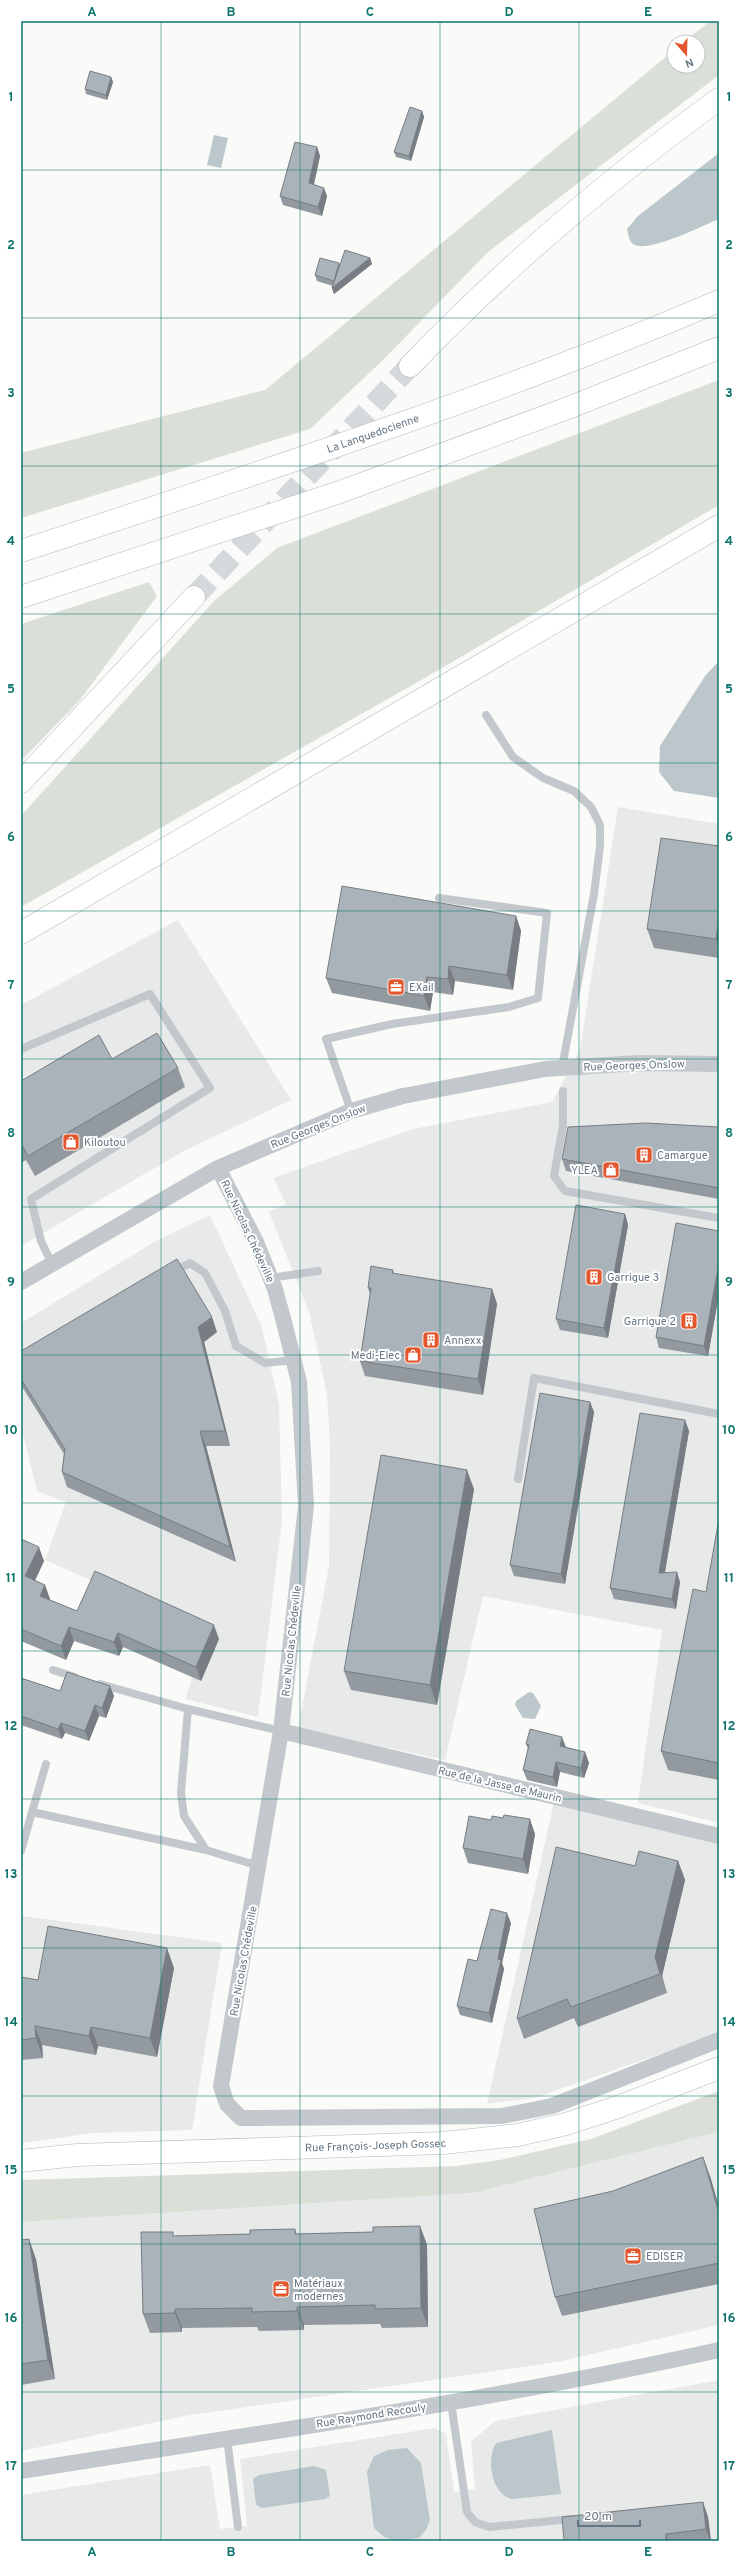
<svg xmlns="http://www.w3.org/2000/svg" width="740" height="2562" font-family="Overpass,sans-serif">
<rect width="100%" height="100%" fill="#fafaf8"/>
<path fill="#e8e9e9" d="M618,807l101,17v999l-81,-20 24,-173 -179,-34 -38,164 -147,-32 31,-162 1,-119 -3,-53 -18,-82 -40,-100 17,-8 -13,-26 140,-49 139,-27 28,-52z
M178,920l113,180 -107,51 -163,95v-241z
M210,1215l52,112 17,78 3,115 -24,197 -73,-18 24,-67 -164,-72 21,-58 -29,-11 -16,-65v-103l133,-81z
M554,1802l165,41v187l-1,4 -184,64 -47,6z
M23,1916l199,27 -30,187 -98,3 -73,10z
M719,2132v193l-162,37 -372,54 -164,35v-229l452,-29z
M719,2380v161h-698v-46l189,-30 10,64 27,-3 -7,-67 195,-31 11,6 8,58 21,-3 -4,-47 24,-21z"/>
<path fill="#dadfd7" d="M710,21h9v54l-231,177 -104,107 -74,70 -289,89v-65l244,-63 409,-340v16h24v-24h-14z
M719,380v125l-289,170 -409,232v-91l192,-214 64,-54z
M149,582l8,14 -77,104 -59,61v-137z
M719,2091v41l-246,61 -452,29v-42l435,-14 44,-6 91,-21z"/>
<path fill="#bbc7cb" d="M214,135l14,3 -7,30 -14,-3z
M719,153v66c-15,6 -75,37 -87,24 -3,-3 -4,-10 -5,-14l11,-13z
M719,661v137l-45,-7 -15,-19 1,-26 45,-70z
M529,1692l4,1 8,13 -6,13 -12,-1 -8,-13 1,-4z
M552,2430l9,64 -49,5c-21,-5 -26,-40 -16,-56z
M407,2448l14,15 9,57 -4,10 -7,8 -24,3 -11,-4 -10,-9 -7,-56 7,-16 14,-6z
M314,2466l12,4 4,26 -5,3 -63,9 -6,-3 -3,-26 6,-4z"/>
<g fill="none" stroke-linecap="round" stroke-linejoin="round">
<path stroke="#d5d9db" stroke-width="22" stroke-dasharray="22 11" stroke-linecap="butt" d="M194,597l216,-231"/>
<g stroke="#b5babe" stroke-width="23">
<g id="primary">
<path id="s1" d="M21,2161l56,-6 366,-12 75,-8 48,-11 52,-17 101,-39"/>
</g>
</g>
<g stroke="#b4b9bd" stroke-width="23">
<g id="highway">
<path d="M410,366c94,-98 199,-187 309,-267"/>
<path id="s2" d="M21,551c235,-77 470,-153 698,-250"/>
<path d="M21,597l319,-105 228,-84 151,-60"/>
<path d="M21,782l173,-185"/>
<path d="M21,933l698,-407"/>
</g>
</g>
<path stroke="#c3c8cc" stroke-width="8" d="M486,715l27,42 30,21 31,13 17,16 9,18v21l-6,48 -32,174
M21,1049l129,-55 60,94 -179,111 10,42 11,23
M563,1091v34l-9,51 11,15 154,27
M351,1111l-25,-72 66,-15 117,-17 29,-9 9,-85 -108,-15
M173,1272l17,-9 15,10 20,38 11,35 29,17 29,-3
M270,1278l48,-7
M518,1479l16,-101 185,36
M53,1670l22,7
M100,1684l88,25 93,22
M188,1709l-7,84 3,23 22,34 53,16
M46,1764l-14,48 174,38
M21,1851l11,-39
M451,2402l16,110 8,10 14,5 82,-8
M227,2438l11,89"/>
<path stroke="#c3c8cc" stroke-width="16" d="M218,1168l38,74 19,47 9,33 15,60 7,124 -25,225 -60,355 6,18 14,14 261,-2 50,-10 167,-66
M21,1282l197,-114 133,-57 52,-15 142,-27 94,-6 80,1
M281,1731l438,105
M21,2471c233,-37 468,-70 698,-121"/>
<use href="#primary" stroke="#fff" stroke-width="22"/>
<use href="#highway" stroke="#fff" stroke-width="22"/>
</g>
<path fill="#929a9f" d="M111,77l2,5 -6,18 -21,-6 -1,-5z
M422,111l2,6 -13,44 -15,-4 -2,-5z
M317,147l3,9 -6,29 13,11 -5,20 -39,-11 -3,-9z
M370,258l2,6 -38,30 -2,-6 1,-2 -16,-5 -2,-6 25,-10z
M719,846v112l-65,-10 -7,-19z
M516,916l5,15 -8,59 -58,-9 -2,14 -20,-3 -3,19 -98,-18 -6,-15z
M112,1059l66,9 7,19 -150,89 -9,-16 -5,3v-82z
M719,1127v72l-153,-28 -4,-12z
M625,1214l3,11 -20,113 -48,-8 -4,-11z
M719,1231v63l-11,62 -49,-8 -3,-11z
M393,1270l1,4 98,15 5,15 -14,91 -118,-19 -5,-15 10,-67 -2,-6z
M217,1332l-13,10 26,104h-24l30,116 -169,-75 -5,-15 2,-18 -43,-69v-34z
M590,1402l4,10 -29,172 -51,-8 -4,-11z
M685,1420l4,11 -24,141 15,10 -4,27 -62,-10 -4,-11z
M474,1489l-37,216 -86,-15 -7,-19z
M719,1519v261l-51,-10 -7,-19 45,-159z
M21,1539l23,22 -9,20 10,4 5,15 27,11 142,28 -18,42 -78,-34 -4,9 -45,-15 -8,19 -45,-19z
M21,1678l39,13 50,-5 4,10 -8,22 -7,-2 -10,25 -24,-8 -3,6 -41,-14z
M526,1744l40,3 19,5 4,11 -5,15 -24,-6 -3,15 -30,-7 -4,-10 5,-21z
M535,1834l-7,40 -60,-11 -5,-15z
M678,1861l7,19 -23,96 5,17 -89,34 -4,-9 -50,21 -7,-20 118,-153z
M511,1923l-9,40 2,6 -12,54 -32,-8 -3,-9 20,-45z
M174,1968l-17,89 -59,-11 -2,9 -54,-10 1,13 -22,2v-83l17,3z
M710,2176l9,31v77l-157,32 -7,-19 58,-106z
M420,2226l7,19 1,82 -46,1 -2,-4 -76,1v5l-45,1 -2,-4 -75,1v4l-32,1 -7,-19 32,-78 75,-2 45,-5 2,5 76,-2z
M21,2240l15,19 19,120 -34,6z
M703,2502l5,15 3,24h-147z"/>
<path fill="#777d82" d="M111,77l2,5 -6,18 -1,-5z
M422,111l2,6 -13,44 -2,-5z
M317,147l3,9 -8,36 -3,-9z
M324,188l3,8 -5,20 -4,-9z
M370,258l2,6 -38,30 -2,-6 4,-2 -2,-5 5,-18 2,5z
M516,916l5,15 -8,59 -6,-15z
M719,917v31l-3,-9z
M449,966l6,15 -2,14 -5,-16z
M427,977l6,15 -3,19 -6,-15z
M625,1214l3,11 -20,113 -4,-10z
M719,1263v31l-11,62 -4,-10z
M492,1289l5,15 -14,91 -5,-16z
M212,1317l5,15 -13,10 26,104 -5,-15 -27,-104z
M590,1402l4,10 -29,172 -4,-10z
M685,1420l4,11 -26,152 -4,-10z
M200,1431l6,15 30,116 -6,-15z
M467,1470l7,19 -37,216 -7,-20z
M39,1547l5,14 -14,29 -5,-14z
M677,1572l3,10 -4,27 -4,-10z
M45,1585l5,14 -4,11 -6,-14z
M214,1625l5,14 -18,42 -5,-14z
M69,1627l5,14 -8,19 -5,-14z
M118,1633l5,14 -4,9 -5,-14z
M110,1686l4,10 -8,22 -4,-10z
M95,1705l4,11 -10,25 -4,-10z
M61,1723l4,10 -3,6 -4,-10z
M562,1737l4,10 -2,9 -4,-10z
M585,1752l4,11 -5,15 -3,-10z
M556,1762l4,10 -3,15 -4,-10z
M530,1819l5,15 -7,40 -5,-15z
M678,1861l7,19 -23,96 5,17 -12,-36z
M507,1913l4,10 -9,40 2,6 -12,54 -3,-10 9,-54z
M167,1948l7,20 -17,89 -7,-19z
M35,2026l7,19 1,13 -7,-20z
M91,2027l7,19 -2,9 -7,-19z
M703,2157l7,19 9,31v6z
M420,2226l7,19 1,82 -7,-19z
M29,2239l7,20 19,120 -7,-19z
M297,2307l7,18v5l-7,-19z
M175,2309l7,19v4l-7,-19z
M703,2502l5,15 3,24h-1l-4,-12z
M666,2534l2,7h-2z"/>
<path fill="#aab3b9" stroke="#777d82" d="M90,71l21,6 -5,18 -21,-6z
M410,107l12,4 -13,45 -15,-4z
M295,142l22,5 -8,36 15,5 -6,19 -38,-11z
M345,250l25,8 -38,30z
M320,258l19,5 -5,18 -19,-6z
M661,838l58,8v71l-3,22 -69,-10z
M342,886l174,30 -9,59 -58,-9 -1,13 -21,-2 -3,19 -98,-18z
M157,1033l21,35 -150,88 -7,-13v-62l78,-46 13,24z
M646,1123l73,4v61l-157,-29 6,-32z
M576,1205l49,9 -21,114 -48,-9z
M676,1223l43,8v32l-15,83 -48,-9z
M177,1259l35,58 -14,10 27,104h-25l30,116 -168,-75 3,-23 -44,-70v-28z
M371,1266l22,4 -1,3 100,16 -14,90 -118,-18 11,-73h-3z
M540,1393l50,9 -29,172 -51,-9z
M640,1413l45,7 -26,153 18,-1 -5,27 -62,-11z
M381,1455l86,15 -37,215 -86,-14z
M719,1519v244l-58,-12 32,-162 13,3z
M21,1539l18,8 -14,29 20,9 -5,11 37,15 18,-40 119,54 -18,42 -78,-34 -4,9 -45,-15 -8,19 -40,-17z
M67,1672l43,14 -8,22 -7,-3 -10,26 -24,-8 -3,6 -37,-13v-38l39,13z
M530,1729l32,8 -2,9 25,6 -4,16 -25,-6 -3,15 -30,-7 6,-25 -3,-1z
M504,1815l26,4 -7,40 -60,-11 6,-32 22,4 1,-4 11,2z
M556,1847l79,19 4,-15 39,10 -23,96 5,17 -89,33 -4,-8 -50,20z
M491,1909l16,4 -9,46 3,1 -12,53 -32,-7 11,-47 9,2z
M48,1926l119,22 -17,90 -59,-11 -2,9 -54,-10 1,12 -15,2v-63l17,3z
M703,2157l16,56v50l-164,34 -21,-88 79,-18z
M420,2226l1,82 -46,1v-4l-78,2v4l-45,1v-4l-77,1v4l-32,1 -2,-82h32v4l77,-2v-4l45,-1v5l78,-2v-5z
M29,2239l19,121 -27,4v-124z
M703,2502l3,27 -40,5v7h-102l-2,-24z"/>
<path fill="none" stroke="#0f766e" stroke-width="1" stroke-opacity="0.55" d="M161,21v2520M300,21v2520M440,21v2520M579,21v2520M21,170h698M21,318h698M21,466h698M21,614h698M21,763h698M21,911h698M21,1059h698M21,1207h698M21,1355h698M21,1503h698M21,1651h698M21,1799h698M21,1948h698M21,2096h698M21,2244h698M21,2392h698"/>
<defs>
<g id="office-square" transform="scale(0.9)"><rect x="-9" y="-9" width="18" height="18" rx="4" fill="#e4572e" stroke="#fff"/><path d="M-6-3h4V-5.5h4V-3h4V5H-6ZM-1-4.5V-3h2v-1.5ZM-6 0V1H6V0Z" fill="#fff"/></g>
<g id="shop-square" transform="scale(0.9)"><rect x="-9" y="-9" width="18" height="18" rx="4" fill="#e4572e" stroke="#fff"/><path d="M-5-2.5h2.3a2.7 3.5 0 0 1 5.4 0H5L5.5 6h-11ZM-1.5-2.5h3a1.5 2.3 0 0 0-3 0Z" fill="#fff"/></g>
<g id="building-square" transform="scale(0.9)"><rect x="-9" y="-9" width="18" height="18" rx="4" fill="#e4572e" stroke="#fff"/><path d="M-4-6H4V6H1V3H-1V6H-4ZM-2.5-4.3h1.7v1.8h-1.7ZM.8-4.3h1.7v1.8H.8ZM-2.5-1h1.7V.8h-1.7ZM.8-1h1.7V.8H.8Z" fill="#fff"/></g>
</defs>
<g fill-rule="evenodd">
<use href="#office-square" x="396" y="987"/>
<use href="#shop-square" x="71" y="1142"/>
<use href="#building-square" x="644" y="1155"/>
<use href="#shop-square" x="611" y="1170"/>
<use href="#building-square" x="594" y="1277"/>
<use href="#building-square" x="689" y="1321"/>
<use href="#building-square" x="431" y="1340"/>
<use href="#shop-square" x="413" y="1355"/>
<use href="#office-square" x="633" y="2256"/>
<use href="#office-square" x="281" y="2289"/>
</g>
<g text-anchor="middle" stroke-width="4" stroke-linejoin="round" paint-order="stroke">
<g font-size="11" fill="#657683" stroke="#fff">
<text dy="4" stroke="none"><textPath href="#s2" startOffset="371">La Languedocienne</textPath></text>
<text transform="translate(634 1065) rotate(-2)" y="4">Rue Georges Onslow</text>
<text transform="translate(318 1126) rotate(-22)" y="4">Rue Georges Onslow</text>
<text transform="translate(248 1231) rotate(65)" y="4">Rue Nicolas Chédeville</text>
<text transform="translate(291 1641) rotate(-84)" y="4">Rue Nicolas Chédeville</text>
<text transform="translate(500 1784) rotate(13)" y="4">Rue de la Jasse de Maurin</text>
<text transform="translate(243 1961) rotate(-80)" y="4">Rue Nicolas Chédeville</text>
<text dy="4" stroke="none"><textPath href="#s1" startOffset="355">Rue François-Joseph Gossec</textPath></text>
<text transform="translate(371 2415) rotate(-9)" y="4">Rue Raymond Recouly</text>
</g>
<g font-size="11" fill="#657683" stroke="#fff" text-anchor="start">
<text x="409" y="991">EXail</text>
<text x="84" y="1146">Kiloutou</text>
<text x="657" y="1159">Camargue</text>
<text x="598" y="1174" text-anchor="end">YLEA</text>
<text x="607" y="1281">Garrigue 3</text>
<text x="676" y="1325" text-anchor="end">Garrigue 2</text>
<text x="444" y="1344">Annexx</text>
<text x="400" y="1359" text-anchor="end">Medi-Elec</text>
<text x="646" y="2260">EDISER</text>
<text x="294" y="2287">Matériaux<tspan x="294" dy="13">modernes</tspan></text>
</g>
</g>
<rect width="740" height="2562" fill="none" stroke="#ffffff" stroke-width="44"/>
<g transform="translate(686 54) rotate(160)"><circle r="19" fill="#ffffff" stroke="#c1c8cd"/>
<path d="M0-3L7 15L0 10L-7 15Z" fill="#e4572e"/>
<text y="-6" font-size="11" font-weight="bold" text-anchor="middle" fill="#657683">N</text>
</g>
<path d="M578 2520v6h62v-6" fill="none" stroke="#657683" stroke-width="2"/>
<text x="584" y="2520" font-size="12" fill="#657683" stroke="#ffffff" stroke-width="3" paint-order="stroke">20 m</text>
<rect x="22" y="22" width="696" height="2518" fill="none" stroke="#0f766e" stroke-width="1.5"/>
<g font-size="13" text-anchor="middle" font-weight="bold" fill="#0f766e">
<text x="92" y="16">A</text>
<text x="231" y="16">B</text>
<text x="370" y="16">C</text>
<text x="509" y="16">D</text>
<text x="648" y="16">E</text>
<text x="11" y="101">1</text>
<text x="729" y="101">1</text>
<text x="11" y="249">2</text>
<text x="729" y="249">2</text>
<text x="11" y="397">3</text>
<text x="729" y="397">3</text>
<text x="11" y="545">4</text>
<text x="729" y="545">4</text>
<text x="11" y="693">5</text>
<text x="729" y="693">5</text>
<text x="11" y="841">6</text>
<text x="729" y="841">6</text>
<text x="11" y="989">7</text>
<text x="729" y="989">7</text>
<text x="11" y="1137">8</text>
<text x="729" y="1137">8</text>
<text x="11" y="1286">9</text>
<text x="729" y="1286">9</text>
<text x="11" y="1434">10</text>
<text x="729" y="1434">10</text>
<text x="11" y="1582">11</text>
<text x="729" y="1582">11</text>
<text x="11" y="1730">12</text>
<text x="729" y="1730">12</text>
<text x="11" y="1878">13</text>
<text x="729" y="1878">13</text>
<text x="11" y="2026">14</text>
<text x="729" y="2026">14</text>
<text x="11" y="2174">15</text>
<text x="729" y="2174">15</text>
<text x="11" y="2322">16</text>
<text x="729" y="2322">16</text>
<text x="11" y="2470">17</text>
<text x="729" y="2470">17</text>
<text x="92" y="2556">A</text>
<text x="231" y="2556">B</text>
<text x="370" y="2556">C</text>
<text x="509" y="2556">D</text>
<text x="648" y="2556">E</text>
</g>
</svg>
